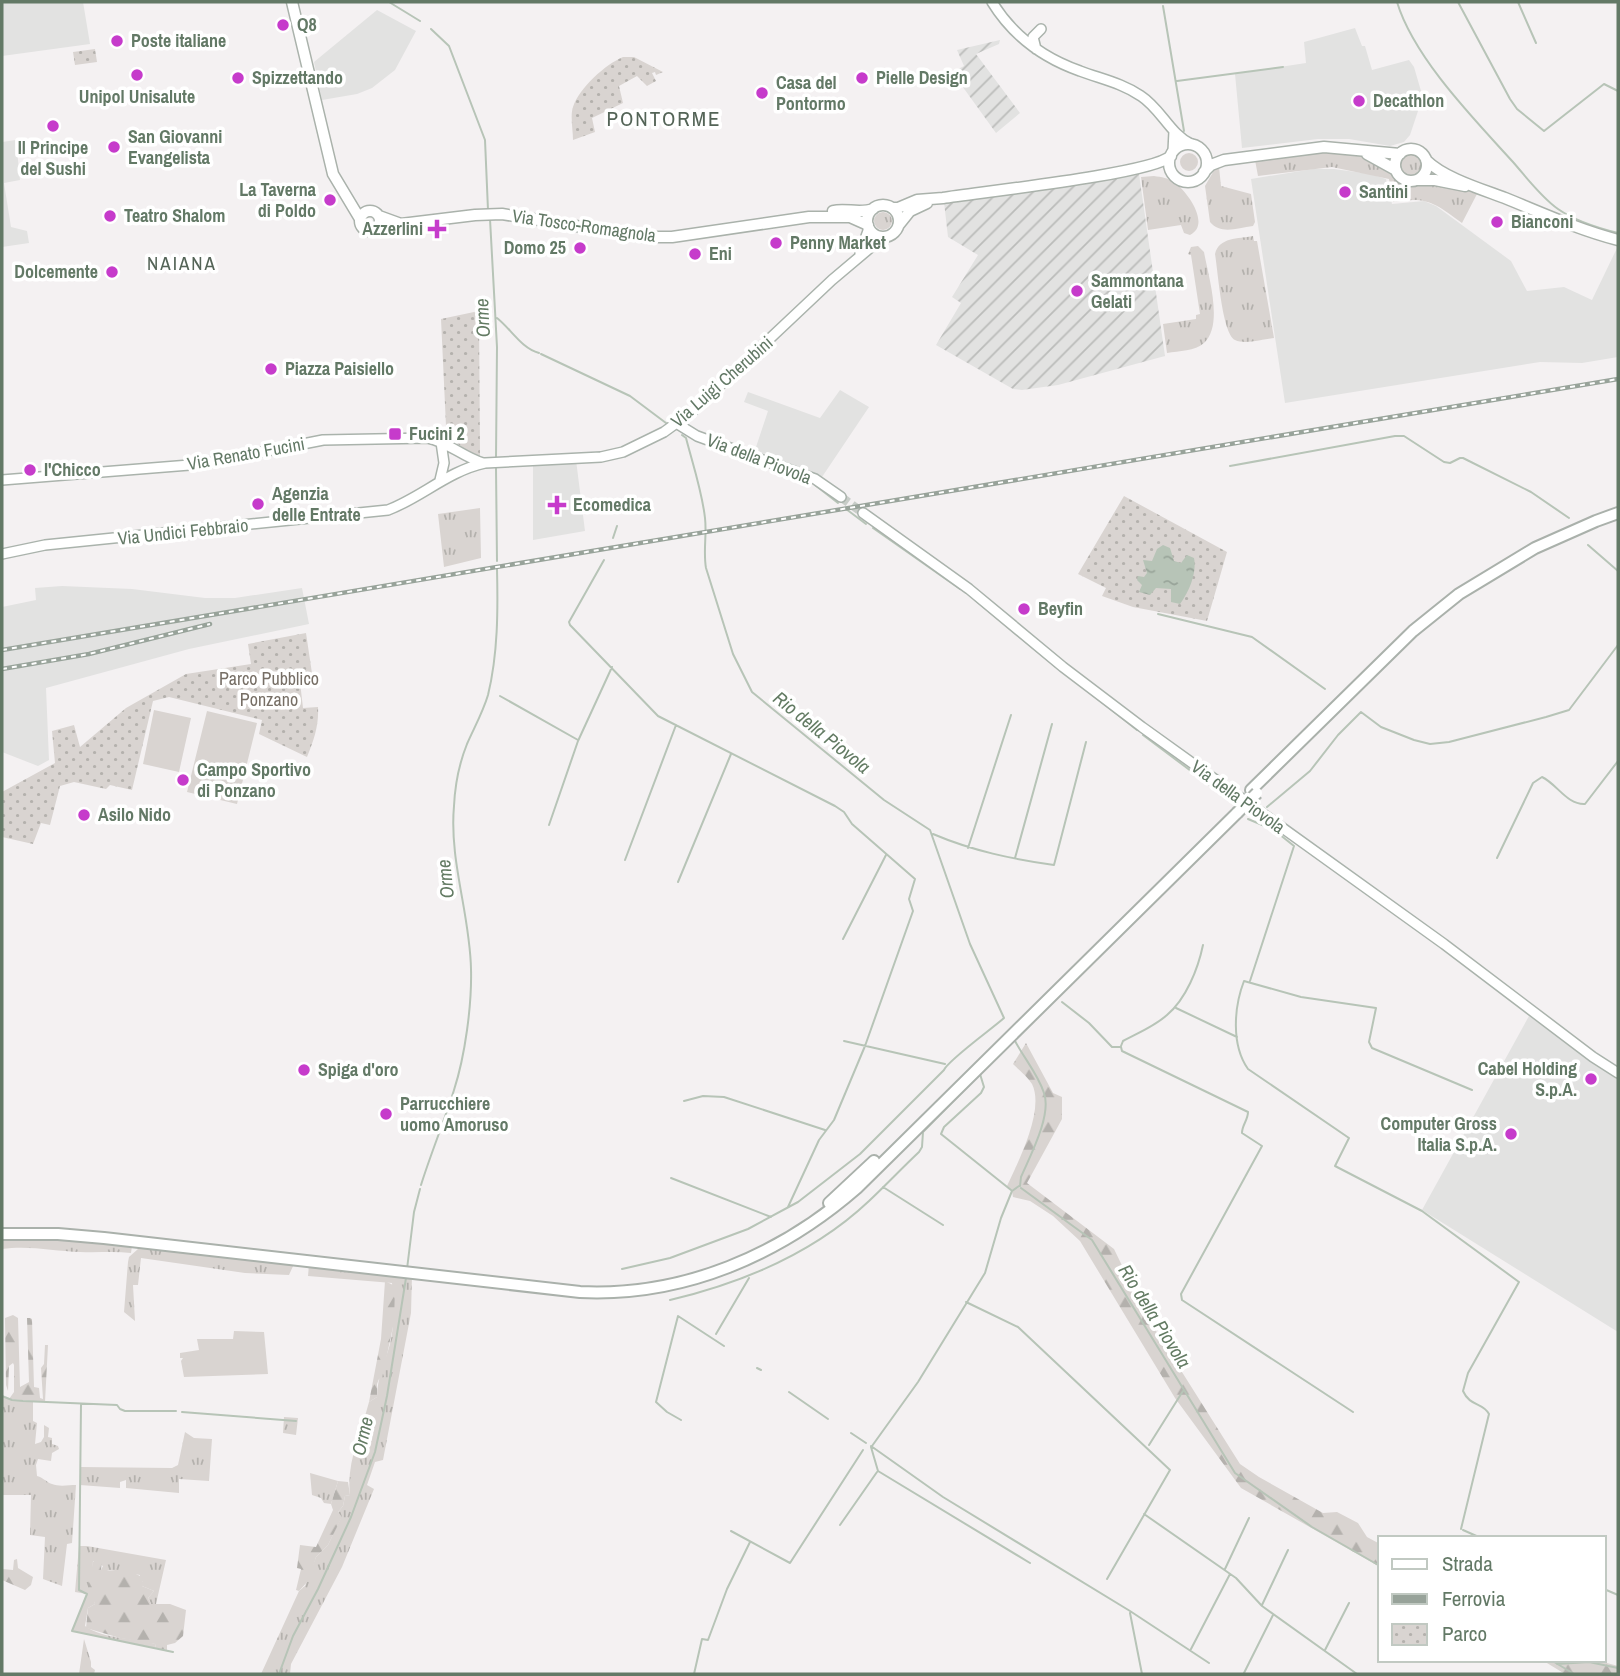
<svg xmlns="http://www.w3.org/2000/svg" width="1620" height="1676" font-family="'Archivo Narrow',sans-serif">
<defs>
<pattern id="industrial-furrows" width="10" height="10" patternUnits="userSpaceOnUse" patternTransform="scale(1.75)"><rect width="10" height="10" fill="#e2e2e1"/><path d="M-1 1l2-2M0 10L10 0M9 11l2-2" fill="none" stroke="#bbbcba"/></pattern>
<pattern id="grass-tufts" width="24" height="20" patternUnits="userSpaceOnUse" patternTransform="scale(1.75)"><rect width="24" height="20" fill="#d9d4d1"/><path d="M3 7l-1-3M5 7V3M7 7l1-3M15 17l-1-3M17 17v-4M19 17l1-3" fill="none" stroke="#b4b1ad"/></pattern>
<pattern id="forest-firs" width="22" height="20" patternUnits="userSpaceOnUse" patternTransform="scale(1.75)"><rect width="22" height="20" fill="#d9d4d1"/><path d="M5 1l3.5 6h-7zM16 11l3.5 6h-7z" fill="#b4b1ad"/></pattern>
<pattern id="park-dots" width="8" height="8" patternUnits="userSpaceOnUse" patternTransform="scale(1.75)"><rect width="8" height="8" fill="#d9d4d1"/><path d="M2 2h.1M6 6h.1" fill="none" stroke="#b4b1ad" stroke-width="1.8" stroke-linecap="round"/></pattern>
<pattern id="water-ripples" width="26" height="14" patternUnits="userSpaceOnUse" patternTransform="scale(1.75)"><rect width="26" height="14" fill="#b7c4b7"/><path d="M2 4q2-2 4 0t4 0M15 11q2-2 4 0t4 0" fill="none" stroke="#98a499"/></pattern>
</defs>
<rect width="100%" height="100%" fill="#f4f1f2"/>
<path fill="#e2e2e1" d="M83,2l7,42 -88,12v-53z
M377,10l39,21 -21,39 -23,18 -15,6 -35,6 -8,-38z
M1355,28l7,18h3l7,24 37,-10 5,7 7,24 -7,9 4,11 -8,24 -6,7 -14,4 -41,-7h-31l-76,9 -7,-74 71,-11 -2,-21z
M16,140l4,40 -16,3 7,44 16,4 2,12 -27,4v-105z
M1313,169h21l36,5 16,5 6,25 32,-3 12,5 75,55 16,30 37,-4 28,13 26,-54v111l-36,6 -42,-1 -255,41 -34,-224z
M840,390l29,17 -47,70 -67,-27 13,-39 -24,-9 4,-10 72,26z
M576,460l9,71 -52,9v-79z
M62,586l70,3 73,9h30l67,-10 7,36 -120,25 -143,39 3,72 -11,6 -36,-14v-145l34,-7 -1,-12z
M1529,1016l89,64v252l-196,-122z"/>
<path fill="url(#industrial-furrows)" d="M1000,40l-1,4 -23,10 44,59 -24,20 -44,-61 12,-6 -7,-16z
M1139,174l26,182 -107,29 -36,5 -9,-1 -77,-44 25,-42 -9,-6 26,-42 -30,-18 -4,-35z"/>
<path fill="url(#grass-tufts)" d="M1324,150c22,3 44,4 63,20 5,4 9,10 15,15l34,-2 41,11 -15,29c-27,-20 -35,-27 -69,-21l-4,-23 -57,-12 -74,9 -3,-16z
M1180 162a9 9 0 1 1 18 0a9 9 0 1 1-18 0Z
M1400 165a11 11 0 1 1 22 0a11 11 0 1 1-22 0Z
M1216,167h3l2,19 30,8 4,28 -2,4c-16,2 -32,9 -43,-4l-5,-36z
M1154,176c7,1 15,2 21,7 13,9 36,42 15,52l-6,-2 -3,-8 -33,5 -7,-53z
M874 221a9 9 0 1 1 18 0a9 9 0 1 1-18 0Z
M1253,236l1,5h3l17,97c-11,1 -29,7 -39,2 -13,-7 -17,-69 -20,-86 4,-17 23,-15 38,-18z
M1198,246l6,6c4,23 20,73 0,91 -9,8 -25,8 -37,10l-4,-29 33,-5v-4l4,-1 -9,-59 -3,-1 3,-7z
M480,508l1,50 -37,9 -6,-53z
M2,1237h20l110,9 -1,7c-17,-2 -34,0 -51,-1 -26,-1 -52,-7 -78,-3z
M135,1245l159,19 -5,11 -44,-2 -104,-15 -3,27h-5l2,36 -11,-9 4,-50 1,-5 9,-8z
M309,1265l103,11 -1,37 -28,147 -8,2 -8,23 7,4 -32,78 -51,97 -1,10h-29l38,-83 6,-5 11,-29 12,-12 13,-27 -3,-6 5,-6 2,-10 5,-1c-4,-32 11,-62 19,-93l8,-5c0,-19 8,-35 13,-53 5,-21 3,-40 2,-61l-84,-7z
M2,1396l10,4 21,1v20l4,2 -2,21 6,-2 3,-5v-12l5,3 -1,9 4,1v6l6,2 1,3 -7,4 -1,8 -13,-2 -2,6 1,11c7,2 9,6 15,8 7,3 17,1 24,1l-4,58 -5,1 -5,42 -19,-7 2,-42 -15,-2 1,-40h-29z
M284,1417l14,1 -2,17 -13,-2z
M185,1432l9,6 18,1 -3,42 -30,-2v14l-53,-5v-8l-6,2v6l-40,-3 1,-18 91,1 6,-3z
M310,1473l28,8 -7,23 -7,-1 -3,-5 -9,-3z
M79,1546h8l79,14 -10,44h-5l-3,-6 6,-7 -12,-5 3,-2 -5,-5v-4l-31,-5 -5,2 -3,-2 2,-4 -10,-5c-1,16 -2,28 2,43l-7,4 -3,18c20,14 48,11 70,18l1,4 -84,-17 15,-37 -12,-2z
M84,1639l7,23v5l4,3 -1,4h-15z"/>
<path fill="url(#forest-firs)" d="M1026,1043l27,50 9,4v22l-35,64 87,66 32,66 94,149 19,13 64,36 14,-1 21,11 9,14 13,7v23l-139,-79 -66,-90 -95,-157 -27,-25 -23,-15 -17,-4 -1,-6 -5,-5c11,-24 38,-76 25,-102 -4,-7 -13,-14 -19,-20z
M385,1281l10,5 -1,36 -12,56 -3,1 -2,5v13l-8,5 12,-63z
M13,1315l5,3 2,69 9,-5 -2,-64h3l2,1 2,68 5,1 1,10 3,1 -2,-31 3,-4 1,-19h3l-3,57 -36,-3 5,-7v-27l-1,-2 -4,3 -1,25 -2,-6 -1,-67z
M338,1481l10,1 2,13 -5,1 -2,10 -5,6 4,5 -14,28 -12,12 -7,23 -10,11 -3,-1 5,-21 -4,-1 3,-23 16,2 17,-37 -2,-6z
M97,1558l5,2 -1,10 18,1 5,-3 16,8 3,6 3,-6 5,9 -9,1 12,5 -6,7 3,6h19l16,6 -3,26 -8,7 -8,2v5l-11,-2 -1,-4 -35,-6 -34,-10 2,-20 7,-4 -7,-18 5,-24z
M17,1559l1,9 15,9 -2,8 -6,5 -23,-10v-11l11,1 1,-10z
M1542,1660h54l22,6v8h-53z"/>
<path fill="url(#park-dots)" d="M95,49l2,13 -22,3 -2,-13z
M623,57h11l29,15 -7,3 -1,-3 -3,1 4,8 -9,5 -10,-10 -18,10 4,17 -31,15 3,14 -22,8c0,-10 -3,-24 0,-33 6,-19 33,-43 50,-50z
M474,312l5,2 1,142c-14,-4 -31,-16 -34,-30l-5,-107z
M1124,496l103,56 -20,69 -74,-14 -31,-11 4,-8 -28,-14z
M306,633l7,47 -13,2 3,26 15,-1c1,18 -4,33 -11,50l-48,-23 3,-14 -93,-23 -16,4 -21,89 -22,-5 -4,4 -32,-7 -14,4 -10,39 -9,-2 -8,21 -31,-7v-45l53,-29 -3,-32 22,-6 6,22 46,-39 60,-34 65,-10 -3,-20z"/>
<path fill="#d9d4d1" d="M154,710l37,8 -12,54 -36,-8z
M207,711l50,12 -20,81 -50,-12z
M234,1331l30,1 4,42 -84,3 -3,-16 2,-3h-3v-5l19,-3 -2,-11h36z"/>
<path fill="url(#water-ripples)" d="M1163,545l7,3 4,13 7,2 6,-8 7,3c3,15 -5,34 -14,46l-9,-2v-13l-15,-1 -6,7 -11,-3 3,-7 -5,-5 1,-4 6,1 3,-4 -4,-13 9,1 5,-12z"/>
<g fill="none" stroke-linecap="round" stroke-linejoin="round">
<path stroke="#b7c4b7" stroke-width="2" d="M389,2l31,19
M1397,2c17,56 77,117 116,160 14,16 28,35 45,47 17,12 40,19 60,24
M1458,2l52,97 7,10 27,22 60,-47 14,7
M1518,2l18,41
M1163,6l21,125
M431,29l18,17 36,94 3,70
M1177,81l106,-14
M490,219l7,128 -1,110
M497,318c14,11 24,30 42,35
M541,354l89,42 36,27
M1230,466l165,-30h9l40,26 6,1 10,-5h3l68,34 38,26
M496,468l1,93
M815,485l23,18
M846,509l20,15
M873,528l87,61
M613,538l4,-12
M1588,545l30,26
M604,560l-35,62 1,3 88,91 177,90 9,6 8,12 63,55 -6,20 4,12 -48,135 -31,74 -15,20 -31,67
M975,600l81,67
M1158,614l94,23 73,52
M1085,689l52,41
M500,696l78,44
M1143,735l80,60
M1267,807l43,-36 28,-36 23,-23 20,15 33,13 16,4 19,-2 97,-25 23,-7 49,-65
M1248,819l26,11 20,16 -44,135
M549,825l29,-84 34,-74
M933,834c40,17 79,25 121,31l32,-123
M968,848l43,-133
M1015,858l37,-134
M1497,858l36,-75 9,-6c15,7 25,28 43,27l33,-43
M625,860l51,-135
M678,882l53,-128
M843,939l43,-84
M1062,1002l27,21 23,24h9l1,4 126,61c0,8 -6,13 -6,21l20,13 -81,148 1,6 171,112
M1176,1008l61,29
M1014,1039c9,18 24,35 30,54 8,22 -14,63 -23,84l-1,9
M844,1041l101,23
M1121,1046l2,-5c15,-8 32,-15 44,-26 19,-16 31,-46 36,-70
M980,1074l4,13 -3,6 -37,34 -3,7 70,56
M684,1101l19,-5 21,1 101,33
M671,1178l100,39
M421,1185c10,-32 23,-63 33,-95 11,-34 18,-85 17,-121 -1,-55 -22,-108 -17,-163 1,-21 5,-42 13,-62 7,-16 16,-32 21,-49 10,-41 10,-85 9,-126
M883,1187l60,38
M1021,1188l71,52 143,233 77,54 68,39
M407,1269l7,-57 6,-23
M622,1269l48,-11 78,-29 50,-27 62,-48 84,-84c3,-9 49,-42 60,-52l-34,-74 -40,-114 -46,-30 -132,-108 -19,-38 -27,-86c-3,-17 1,-33 -1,-50 -3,-27 -12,-53 -19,-80l-4,-3
M670,1300c72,-17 144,-47 199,-99 17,-16 33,-33 50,-49l3,-5 1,-15 48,-49
M966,1302l52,25 152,143 -63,109
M716,1334l33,-56
M757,1368l4,2
M789,1392l39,27
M2,1396l10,4 11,1 94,4 3,4 5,2h51
M81,1404l-2,186 8,4 -15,37 101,21
M182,1412l114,9
M681,1420l-14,-8 -11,-10 22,-86 46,30
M851,1433l15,10
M1149,1445l34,-54
M871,1446l72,51 187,114 79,52
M872,1446l46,-64 67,-109 16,-55 11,-27 7,-5
M871,1447l7,24 152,92
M1144,1514l92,64 26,28 95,68
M840,1525l37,-53
M1461,1529l28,-115c-6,-12 -19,-7 -26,-23l5,-18 51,-91 -97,-71 -87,-45 14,-28 -101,-69c-17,-24 -14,-62 -4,-88l57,16 75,11 -7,34 3,6 100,42
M1463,1530l18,8
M731,1531l59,32 73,-113
M1225,1569l24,-51
M1604,1589l14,6
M1262,1605l26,-55
M1130,1613l12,61
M1191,1649l39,-75
M1325,1650l24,-47
M1551,1660l23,14
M1557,1664l32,-2 29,6
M1244,1673l29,-58
M279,1674l14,-38 25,-47 33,-72 24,-65 12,-56 19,-118
M694,1674l8,-35 6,1 19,-51 23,-47"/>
<path stroke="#c8cdc8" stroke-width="9" stroke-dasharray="9 4.5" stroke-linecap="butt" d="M841,497l22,16"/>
<g stroke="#aab3ac" stroke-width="12">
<path id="secondary" d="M992,2c21,34 51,56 88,69 21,8 42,12 61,25 20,13 29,38 50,48
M1036,49l-3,-12 8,-8
M1173,151l1,-20
M860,253l9,-25
M676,423l21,13 118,43 26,18
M2,480l200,-16 121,-24 105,-2c20,4 35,19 55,25
M440,480l4,-17 -3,-21
M863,513l106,76 94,78 79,60 302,217 149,113 25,16
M2,554l43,-9 343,-35c34,-13 60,-39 97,-47l116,-6 22,-5 41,-20 29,-21 139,-131 51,-43"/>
</g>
<g stroke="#aab2ab" stroke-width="13">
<path id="primary" d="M292,2l41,172 27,45
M1169 163a19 19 0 1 1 38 0a19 19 0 1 1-38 0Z
M1395 165a16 16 0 1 1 32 0a16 16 0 1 1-32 0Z
M1367,154l29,16
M1426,160c18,18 55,29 79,38 37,15 74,32 113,42
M1204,172l7,-7 13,-5 100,-13 76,7
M1418,180h17l30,6
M867 221a16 16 0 1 1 32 0a16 16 0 1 1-32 0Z
M892,208h6l19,-8 26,-2c37,-6 209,-24 228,-42
M360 221a10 10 0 1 1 20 0a10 10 0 1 1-20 0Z
M833,211c13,-3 27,3 40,-2
M379,216l22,8 -21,1
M401,224l74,-9 27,-1 142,23h28l137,-20h41l18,8
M898,226l12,-15 17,-8"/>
</g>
<g stroke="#aab1ab" stroke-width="14">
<path id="highway" d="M1251,790l162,-159 46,-37 76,-46 61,-27 22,-8
M829,1203l45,-42
M2,1234h56l46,4 476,54c104,5 200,-37 277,-104l380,-375"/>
</g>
<use href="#secondary" stroke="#fff" stroke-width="9"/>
<use href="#primary" stroke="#fff" stroke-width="10"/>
<use href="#highway" stroke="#fff" stroke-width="10"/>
<g stroke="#98a39a" stroke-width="4.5">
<path id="rail" d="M2,650l1616,-271
M2,669l87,-15 121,-30"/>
</g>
<use href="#rail" stroke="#fff" stroke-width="2" stroke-dasharray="5" stroke-linecap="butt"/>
<g stroke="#aab1ab" stroke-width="14" stroke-linecap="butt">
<path id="highway-bridge" d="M1237,813l20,-20"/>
</g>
<use href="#highway-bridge" stroke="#fff" stroke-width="10"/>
</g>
<g fill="#c63bcb" stroke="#fff" stroke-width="2.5">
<circle cx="283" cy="25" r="7"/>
<circle cx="117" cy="41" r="7"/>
<circle cx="137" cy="75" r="7"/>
<circle cx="238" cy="78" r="7"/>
<circle cx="862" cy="78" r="7"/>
<circle cx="762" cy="93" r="7"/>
<circle cx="1359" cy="101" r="7"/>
<circle cx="53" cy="126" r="7"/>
<circle cx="114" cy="147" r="7"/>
<circle cx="1345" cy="192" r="7"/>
<circle cx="330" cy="200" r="7"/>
<circle cx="110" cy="216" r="7"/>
<circle cx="1497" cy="222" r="7"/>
<path d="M433.5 218.5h7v7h7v7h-7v7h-7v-7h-7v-7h7z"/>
<circle cx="776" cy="243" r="7"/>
<circle cx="580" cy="248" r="7"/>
<circle cx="695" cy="254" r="7"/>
<circle cx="112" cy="272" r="7"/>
<circle cx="1077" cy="291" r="7"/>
<circle cx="271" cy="369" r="7"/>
<rect x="388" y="427" width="14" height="14" rx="3.5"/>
<circle cx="30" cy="470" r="7"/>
<circle cx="258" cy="504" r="7"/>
<path d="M553.5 494.5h7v7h7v7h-7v7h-7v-7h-7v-7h7z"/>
<circle cx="1024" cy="609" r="7"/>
<circle cx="183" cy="780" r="7"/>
<circle cx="84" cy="815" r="7"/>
<circle cx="304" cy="1070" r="7"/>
<circle cx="1591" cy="1079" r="7"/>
<circle cx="386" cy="1114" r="7"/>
<circle cx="1511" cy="1134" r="7"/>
</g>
<g text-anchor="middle" stroke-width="7" stroke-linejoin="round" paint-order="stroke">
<g font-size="18" font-weight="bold" fill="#637966" stroke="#fff" text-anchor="start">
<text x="297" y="31">Q8</text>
<text x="131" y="47">Poste italiane</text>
<text x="252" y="84">Spizzettando</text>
<text x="876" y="84">Pielle Design</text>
<text x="776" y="89">Casa del<tspan x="776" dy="21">Pontormo</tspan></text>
<text x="137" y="103" text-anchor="middle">Unipol Unisalute</text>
<text x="1373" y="107">Decathlon</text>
<text x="128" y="143">San Giovanni<tspan x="128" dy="21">Evangelista</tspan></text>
<text x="53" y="154" text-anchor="middle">Il Principe<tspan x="53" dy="21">del Sushi</tspan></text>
<text x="316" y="196" text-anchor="end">La Taverna<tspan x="316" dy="21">di Poldo</tspan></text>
<text x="1359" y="198">Santini</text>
<text x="124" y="222">Teatro Shalom</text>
<text x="1511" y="228">Bianconi</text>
<text x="423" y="235" text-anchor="end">Azzerlini</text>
<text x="790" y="249">Penny Market</text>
<text x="566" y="254" text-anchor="end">Domo 25</text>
<text x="709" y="260">Eni</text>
<text x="98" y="278" text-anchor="end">Dolcemente</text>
<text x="1091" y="287">Sammontana<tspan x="1091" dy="21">Gelati</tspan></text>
<text x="285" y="375">Piazza Paisiello</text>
<text x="409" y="440">Fucini 2</text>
<text x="44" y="476">I'Chicco</text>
<text x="272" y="500">Agenzia<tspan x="272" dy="21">delle Entrate</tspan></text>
<text x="573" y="511">Ecomedica</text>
<text x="1038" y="615">Beyfin</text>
<text x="197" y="776">Campo Sportivo<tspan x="197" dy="21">di Ponzano</tspan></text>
<text x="98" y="821">Asilo Nido</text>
<text x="1577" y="1075" text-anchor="end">Cabel Holding<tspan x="1577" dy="21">S.p.A.</tspan></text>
<text x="318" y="1076">Spiga d'oro</text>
<text x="400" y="1110">Parrucchiere<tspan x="400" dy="21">uomo Amoruso</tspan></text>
<text x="1497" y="1130" text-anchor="end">Computer Gross<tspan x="1497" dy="21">Italia S.p.A.</tspan></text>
</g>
<g font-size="18" fill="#637966" stroke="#fff">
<text transform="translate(584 226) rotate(8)" y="6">Via Tosco-Romagnola</text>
<text transform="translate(722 382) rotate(-41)" y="6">Via Luigi Cherubini</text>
<text transform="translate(246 454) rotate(-10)" y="6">Via Renato Fucini</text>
<text transform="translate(759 459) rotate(21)" y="6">Via della Piovola</text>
<text transform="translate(183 532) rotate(-6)" y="6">Via Undici Febbraio</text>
<text transform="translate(1238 797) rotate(36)" y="6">Via della Piovola</text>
</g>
<g font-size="18" fill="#766e65" stroke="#fff">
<text x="269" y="685">Parco Pubblico<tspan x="269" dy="21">Ponzano</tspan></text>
</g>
<g font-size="19" letter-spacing="2" fill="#546457" stroke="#fff">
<text x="182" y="270">NAIANA</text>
</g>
<g font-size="19" font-style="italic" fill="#637b63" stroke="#fff">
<text transform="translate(482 318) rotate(-93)" y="7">Orme</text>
<text transform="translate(822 732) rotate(39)" y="7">Rio della Piovola</text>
<text transform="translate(445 879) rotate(-96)" y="7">Orme</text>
<text transform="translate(1155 1316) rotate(58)" y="7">Rio della Piovola</text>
<text transform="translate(362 1436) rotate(-77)" y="7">Orme</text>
</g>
<g font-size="21" letter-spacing="2" fill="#546457" stroke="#fff">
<text x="664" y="126">PONTORME</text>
</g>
</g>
<rect width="1620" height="1676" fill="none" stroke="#637966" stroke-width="7"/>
<rect x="1378" y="1536" width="228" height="126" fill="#ffffff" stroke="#c1c9c2" stroke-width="2"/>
<rect x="1392" y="1559" width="35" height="10" fill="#ffffff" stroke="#c1c9c2" stroke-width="2"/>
<text x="1442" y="1571" font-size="21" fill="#637966">Strada</text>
<rect x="1392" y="1594" width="35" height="10" fill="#98a39a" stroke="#c1c9c2" stroke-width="2"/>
<text x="1442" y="1606" font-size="21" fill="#637966">Ferrovia</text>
<rect x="1392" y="1624" width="35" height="21" fill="url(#park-dots)" stroke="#c1c9c2" stroke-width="2"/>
<text x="1442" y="1641" font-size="21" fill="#637966">Parco</text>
</svg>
